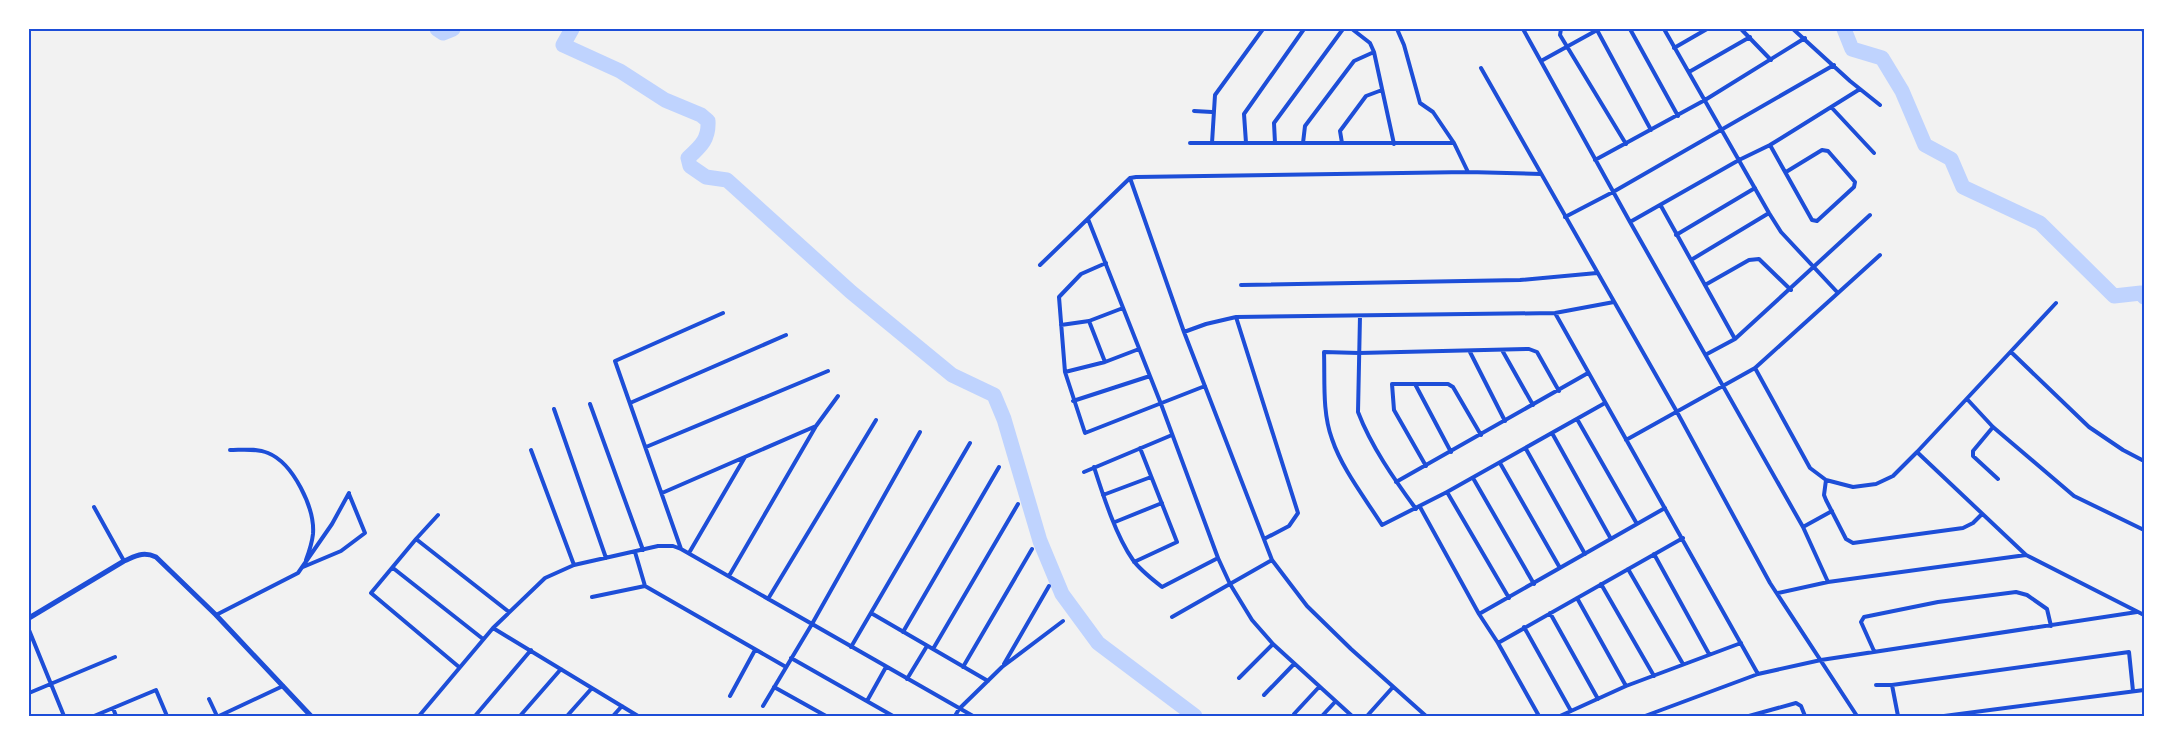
<svg xmlns="http://www.w3.org/2000/svg" width="2173" height="745" font-family="Commissioner,sans-serif">
<rect width="100%" height="100%" fill="#f2f2f2"/>
<g fill="none" stroke-linecap="round" stroke-linejoin="round">
<path stroke="#bfd3fe" stroke-width="15" d="M437,29l6,4 10,-4
M572,29l-9,16 57,26 45,29 36,15 7,6c1,18 -7,25 -20,37l2,8 16,11 21,3 124,112 101,83 42,20 10,24 36,122 22,53 36,49 97,73
M1844,29l8,20 30,9 20,33 23,54 26,14 12,28 77,36 74,73 27,-3 3,4"/>
<path stroke="#1d4ed8" stroke-width="4" d="M1263,29l-48,66 -3,48h242
M1352,29l18,14 4,9 20,92
M1397,29l7,16 16,58 13,9 21,31 14,29
M1523,29l107,193 173,305 25,55
M1561,29l-1,6 66,109
M1630,29l48,87
M1741,29l30,31
M1793,29l57,52 30,24
M1597,30l54,100
M1674,48l33,-19
M1541,61l58,-32
M1481,68l196,344 93,171 87,133
M1689,72l61,-35
M1832,108l42,45
M1194,111l18,1
M1190,143h22
M1246,143l-2,-29 60,-85
M1275,143l-1,-20 69,-94
M1303,143l2,-17 49,-65 20,-9
M1342,143l-2,-12 26,-35 16,-6
M1770,145l42,75 5,1 37,-34 1,-5 -27,-31 -6,-1 -36,22
M1595,160l110,-60 100,-62
M1130,178l54,154 88,228 35,46 44,43 75,67
M1661,206l74,133
M1565,217l48,-25 221,-127
M1088,219l73,185 57,154 12,26 22,36 21,24 79,72
M1630,222l109,-62 31,-15 90,-56
M1676,235l79,-47
M1691,260l78,-47
M1106,263l-25,11 -22,23 6,75 20,61 120,-47
M1040,265l90,-87 6,-1 332,-5 73,2
M1241,285l279,-5 77,-7
M1705,285l44,-25 10,-1 32,31
M1838,293l42,-38
M1555,313l203,361
M1360,316l-2,96c13,34 36,67 58,97
M1236,317l62,196 -9,13 -25,13
M1089,321l16,41
M1061,325l28,-4 34,-13
M1184,332l22,-8 30,-7 319,-4 59,-11
M1502,350l31,55
M1470,352l35,69
M2011,352l78,75 34,23 21,11
M1707,354l28,-15 135,-124
M1755,368l55,100 16,12 27,7 23,-3 17,-8 24,-24 139,-149
M1065,372l40,-10 34,-13
M1415,384l36,68
M1559,391l-22,-39 -8,-3 -170,4 -35,-1c1,28 -2,60 8,87 10,30 33,59 50,86l65,-33 158,-89
M1967,399l26,28 81,69 70,34
M1073,401l77,-25
M630,403l156,-68
M590,404l53,146
M554,409l52,149
M1577,419l60,105
M1993,427l-20,24v5l25,23
M1552,433l59,106
M1626,440l129,-72 83,-75 -57,-61 -12,-19 -105,-184
M646,447l182,-76
M1526,449l59,105
M230,450c12,0 26,-2 38,3 25,10 47,55 45,81 -1,9 -4,18 -7,26
M531,450l43,115
M1917,452l109,103 118,60
M1500,463l60,105
M1426,466l-32,-56 -2,-26h56l5,3 28,48
M1094,467c9,28 22,69 39,93 7,10 19,19 29,27l56,-29
M1084,472l88,-37
M1473,478l61,106
M1826,480l-2,15 2,5 20,39 7,4 110,-15 10,-5 9,-9
M1396,482l192,-109
M1447,492l62,106
M662,493l154,-67
M1103,495l48,-18
M94,507l30,54
M1420,507l59,107 19,29 41,73
M1115,522l47,-19
M1803,527l29,-16
M416,539l22,-24
M681,549l-66,-188 108,-48
M635,552l10,34 141,81
M689,553l56,-96
M1654,554l55,100
M1134,562l43,-20 -37,-94
M303,567l38,-16 24,-18 -16,-39
M393,568l90,71
M1628,569l55,95
M729,576l87,-150 22,-30
M1601,584l53,92
M1778,593l50,-11 198,-27
M592,597l53,-11
M1577,598l49,88
M768,599l108,-179
M871,613l117,68
M1550,613l48,86
M1479,614l186,-106
M216,615l82,-42 34,-49 17,-31
M1172,617l100,-57
M1524,627l47,84
M493,628l145,88
M29,630l35,86
M903,632l96,-165
M1498,643l185,-105
M851,647l119,-204
M933,649l85,-145
M1874,651l-13,-29 3,-5 74,-15 78,-10 11,3 20,14 4,17
M791,658l102,58
M1004,664l45,-78
M459,667l-88,-74 45,-54 93,73
M963,667l69,-118
M1239,678l34,-34
M907,679l20,-33
M1876,685h16l237,-33 4,39
M1892,685l6,31
M774,687l52,29
M29,693l86,-36
M1264,695l30,-31
M730,696l25,-46
M209,699l8,17
M867,701l19,-34
M763,706l49,-82 108,-192
M113,708l3,8
M1294,714l25,-27
M94,716l62,-26 11,26
M219,716l64,-30
M419,716l74,-88 52,-50 29,-13 84,-19h15l8,3 292,167
M475,716l56,-66
M520,716l41,-47
M567,716l25,-28
M613,716l9,-10
M955,716l4,-7 43,-42 61,-46
M1322,716l13,-14
M1367,716l26,-29
M1560,716l66,-30 115,-43
M1645,716l113,-42 63,-14 316,-48
M1749,716l47,-13 5,3 4,10
M1944,716l200,-26"/>
<path stroke="#1d4ed8" stroke-width="4.5" d="M2142,29l2,1"/>
<path stroke="#1d4ed8" stroke-width="5" d="M29,618l95,-57c12,-5 19,-10 32,-4l60,58 95,101"/>
</g>
<rect width="2173" height="745" fill="none" stroke="#ffffff" stroke-width="60"/>
<rect x="30" y="30" width="2113" height="685" fill="none" stroke="#1d4ed8" stroke-width="2"/>
</svg>
